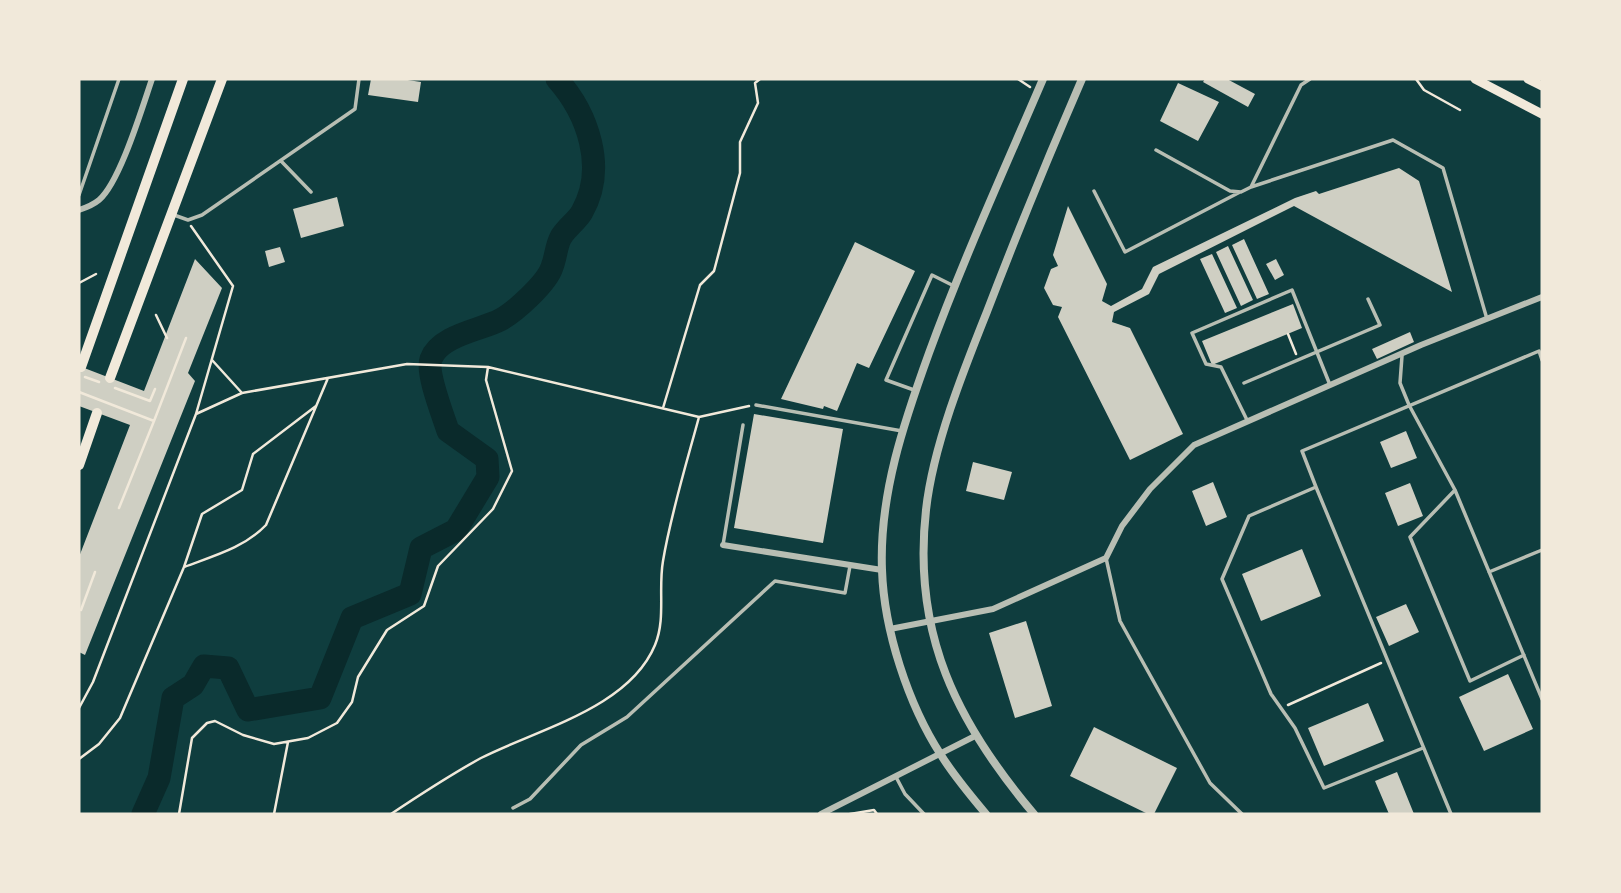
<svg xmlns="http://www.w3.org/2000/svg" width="1621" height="893" font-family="Inter,sans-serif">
<rect width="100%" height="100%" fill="#0f3d3e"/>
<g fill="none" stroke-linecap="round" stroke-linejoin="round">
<path stroke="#0a2a2b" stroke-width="23" d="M143,814l16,-36 14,-80 20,-13 11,-19 24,2 20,42 72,-12 32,-80 58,-24 11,-46 35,-18 32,-53 -1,-18 -39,-28c-5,-16 -22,-58 -17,-72 9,-24 50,-29 69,-39 15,-8 47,-37 52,-53 4,-10 4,-21 9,-30 6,-10 16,-16 21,-25 25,-44 6,-98 -25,-133"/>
</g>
<path fill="#cfcfc3" d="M371,79h30l20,3 -3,20 -50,-7z
M1205,79h22l28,15 -7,13 -45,-25z
M1178,83l41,19 -21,39 -38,-20z
M1399,168l20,13 33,111 -158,-86 -135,68 -10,20 -35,18 -2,10 18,6 53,106 -53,26 -72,-143 4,-10 -9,-2 -9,-17 7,-19 7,-3 -5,-11 15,-49 39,78 -5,17 9,5 31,-17 11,-22 142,-69 21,-7 3,3z
M337,197l7,29 -43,12 -8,-29z
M1244,239l25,55 -12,5 -25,-54z
M855,242l60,29 -46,97 -12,-5 -20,48 -13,-5 -1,3 -42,-10z
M1228,246l25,54 -12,6 -25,-54z
M280,247l5,15 -16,5 -4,-16z
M1212,254l25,54 -12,5 -25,-54z
M195,259l27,29 -34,85 7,8 -110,274 -6,-3v-95l51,-132 -51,-19v-40l65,25z
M1276,259l8,16 -9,5 -9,-16z
M1293,304l9,24 -90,37 -10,-24z
M1410,332l4,10 -37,17 -5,-10z
M754,414l89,15 -20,114 -89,-15z
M1406,431l11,27 -26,10 -11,-26z
M973,462l39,10 -8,28 -38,-9z
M1213,482l14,35 -21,9 -14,-35z
M1410,483l13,33 -25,10 -13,-33z
M1302,549l19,47 -60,25 -19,-47z
M1406,604l13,28 -30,14 -13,-29z
M1026,621l26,85 -37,12 -26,-85z
M1508,674l25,55 -49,22 -25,-54z
M1368,703l16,38 -60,25 -16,-38z
M1094,727l83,41 -23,46h-6l-78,-38z
M1397,772l17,42h-25l-14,-33z"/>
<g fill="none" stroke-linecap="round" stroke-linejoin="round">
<path stroke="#f1e9da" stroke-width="2.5" d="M1018,79l12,8
M1416,79l8,11 36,20
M191,226l42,60 -37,128 46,-21 165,-29 81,3 211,50 50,-11
M79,283l17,-9
M156,315l11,23
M1288,334l8,20
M212,360l30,33
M85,377l14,5
M115,388l35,13 5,-12
M79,392l75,29 32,-83
M316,406l-63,48 -11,36 -40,24 -18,53c29,-11 60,-19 82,-42l62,-147
M663,408l37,-123 14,-14 26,-98v-31l18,-39 -3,-20 5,-4
M119,508l35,-87
M81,610l14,-38
M1288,705l93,-42
M79,708l14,-26 103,-268
M79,759l20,-15 21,-26 64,-151
M179,814l13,-76 15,-15 8,-2 28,14 31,9 34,-6 29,-15 15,-21 6,-25 29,-47 37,-24 14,-40 55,-57 19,-38 -26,-91 2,-13
M274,814l14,-72
M391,814c30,-20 59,-39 90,-56 57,-29 148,-50 174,-113 11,-26 3,-56 8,-84 8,-48 23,-96 36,-144
M850,814l24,-4 3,4"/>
<path stroke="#b8beb3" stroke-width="3.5" d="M1156,150l74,41 11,1 10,-5 50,-102 9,-6
M282,162l29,30
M1251,187l142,-47 50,28 44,151
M1094,191l31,61 115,-60
M79,195l40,-116
M174,215l14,5 14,-5 153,-106 4,-30
M1402,356l-2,27 9,22 46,85 87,209
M1244,383l136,-58 -12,-26
M914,390l-28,-10 46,-105 22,11
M756,405l146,26
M1247,420l-26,-53 -15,-3 -14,-31 100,-43 38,95
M1316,487l-14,-36 237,-100 3,9
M1455,490l-45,47 60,144 54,-26
M723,545l20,-120
M1106,558l14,63 90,162 32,31
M1489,572l53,-22
M1423,748l-99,40 -29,-60 -24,-34 -49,-115 27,-63 67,-29 135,327
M896,777l9,17 19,20
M513,808l17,-9 51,-54 46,-28 148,-136 70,12 5,-27"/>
<path stroke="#b8beb3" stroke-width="6" d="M79,210c6,-2 14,-5 20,-10 21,-18 43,-92 53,-121
M723,545l159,25
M890,629l103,-20 113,-51 16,-32 28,-37 44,-44 227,-100 121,-48
M821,814l154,-78"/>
<path stroke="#b8beb3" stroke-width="8" d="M986,814c-16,-19 -32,-38 -45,-59 -33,-51 -57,-125 -59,-185 -3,-75 22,-148 47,-217 34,-93 75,-183 114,-274
M1034,814c-77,-91 -122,-180 -108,-304 7,-64 38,-141 62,-201 30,-78 61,-154 94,-230"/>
<path stroke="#f1e9da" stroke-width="9" d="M1475,79l67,35
M1528,79l14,7"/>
<path stroke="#f1e9da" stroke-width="10" d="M81,367l102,-288
M110,378l112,-299
M79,465l18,-52"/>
</g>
<rect width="1621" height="893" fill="none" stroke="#f1e9da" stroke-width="161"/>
</svg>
